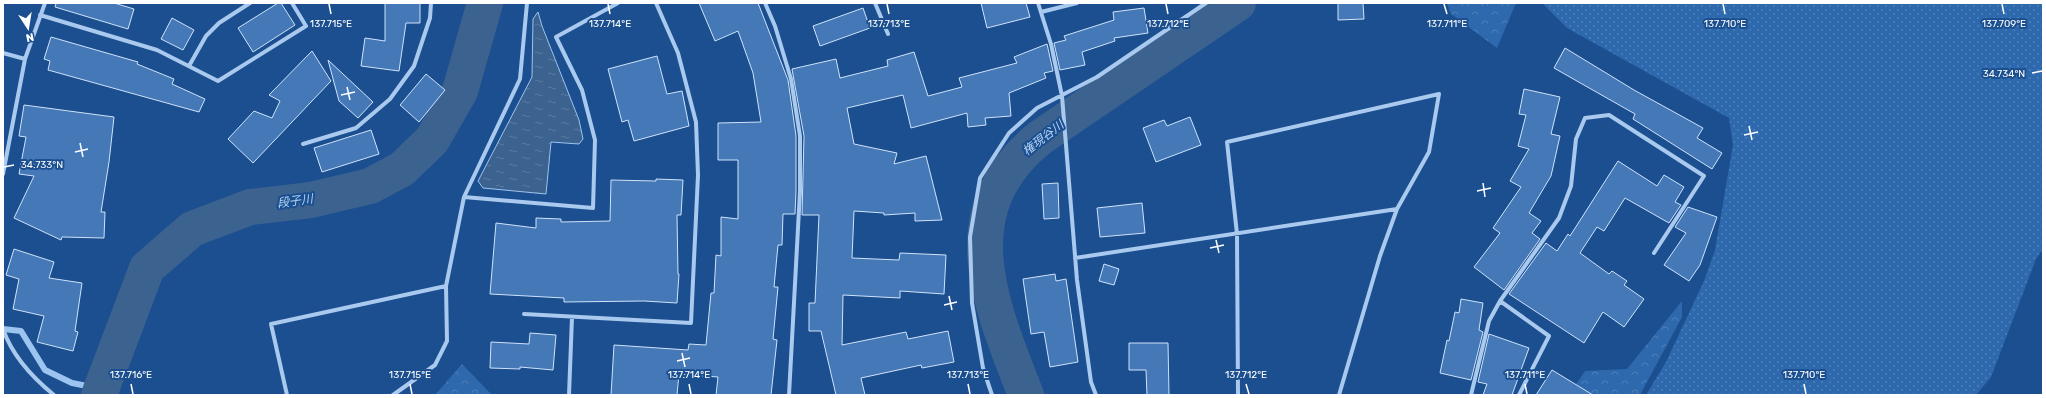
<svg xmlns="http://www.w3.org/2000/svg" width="2046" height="398" font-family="Rubik,'Noto Sans JP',sans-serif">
<defs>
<pattern id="grass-dots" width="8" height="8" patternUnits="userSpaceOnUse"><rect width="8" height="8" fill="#2e69ad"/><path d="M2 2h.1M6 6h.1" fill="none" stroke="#4d80b9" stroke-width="1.8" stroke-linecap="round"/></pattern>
<pattern id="forest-crowns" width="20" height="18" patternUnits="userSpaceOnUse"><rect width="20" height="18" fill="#2e69ad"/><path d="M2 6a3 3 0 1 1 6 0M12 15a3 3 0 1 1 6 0" fill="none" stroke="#4d80b9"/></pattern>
<pattern id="water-ripples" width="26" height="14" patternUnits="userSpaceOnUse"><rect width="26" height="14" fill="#3c6290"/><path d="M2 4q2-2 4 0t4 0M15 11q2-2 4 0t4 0" fill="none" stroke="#597aa1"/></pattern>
</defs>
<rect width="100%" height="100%" fill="#1b4f8f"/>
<path fill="url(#grass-dots)" d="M1542,3h501v246l-7,10 -45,118 -15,18h-330l20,-33 38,-81 11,-31 18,-105 -4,-27 -162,-90z"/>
<path fill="url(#forest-crowns)" d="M1447,3h69l-19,45 -46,-34z
M1682,301v16l-42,78h-71l16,-24 42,-2z
M462,364l30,31h-57z"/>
<path fill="url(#water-ripples)" stroke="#9cc4f0" d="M538,12l4,14 37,94 4,19 -4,5 -28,-2 -5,52 -63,-6 -5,-7 54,-104 1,-58z"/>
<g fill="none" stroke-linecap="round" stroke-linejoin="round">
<path stroke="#9cc4f0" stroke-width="6" d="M3,329l18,2 24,39 27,13 30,6"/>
<path stroke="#3c6290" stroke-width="36" d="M99,395l48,-127 45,-39 58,-22 61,-7 59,-14 32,-17 30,-29 28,-49 25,-88
M1026,395c-35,-90 -78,-185 15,-258l197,-134"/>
</g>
<path fill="#4478b7" stroke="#cfe3fa" d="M56,3h58l20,6 -6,20 -73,-22z
M278,3h3l14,22 -42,27 -15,-24z
M385,3h35v20h-14l-7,48 -38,-5 4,-28 20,3z
M699,3h59l30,77 8,56v55l-1,23h-12l-1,31h-4l-4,42h4l-5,52 4,1 -6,55h-55l2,-18 -39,-3 -2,21h-66l3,-50 74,5 1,-6 17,1 5,-52h3l2,-38 5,1v-39l17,2v-59h-20v-37l43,-1 -8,-49 -15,-42 -23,10z
M981,3h45l4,14 -43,11z
M1338,3h25l1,16 -26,1z
M863,8l7,20 -50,18 -7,-20z
M1144,8l4,25 -34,5 1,3 -33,11 3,13 -25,5 -6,-27 12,-3 -2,-4 50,-16 -1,-8z
M172,18l22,12 -11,20 -22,-11z
M51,37l87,25 -1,2 37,15 -2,5 33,15 -6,13 -151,-42 2,-9 -6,-2z
M1047,44l6,27 -9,2 2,5 -37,15 2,23 -26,2 1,7 -18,2 -1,-14 -56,15 -8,-33 -56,13 7,36 43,9 -3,11 32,-8 16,64 -27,1v-8l-31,2v-2l-30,-2 -2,47 47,2 1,-7 46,2 -2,39 -44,-3v7l-57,-3 -1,50 64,-13 2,7 40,-8 6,31 -32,6 -1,-3 -60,13 4,17h-29l-15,-64h-12v-28h6l4,-88h-17l2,-79 -12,-67 44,-10 4,19 48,-12 -1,-6 27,-8 14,44 34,-9 -3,-9 58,-15 -3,-6z
M1565,48l69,42 69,38 -6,10 25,15 -10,16 -79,-50 2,-5 -81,-46z
M312,51l19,30 -78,82 -25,-24 26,-28 18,7 8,-17 -11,-6z
M657,56l10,38 15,-3 7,35 -55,15 -6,-21 -6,2 -14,-53z
M328,60l45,42 -15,16 -19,-17z
M426,74l19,16 -26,32 -19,-17z
M1524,89l36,8 -9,37 9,2 -9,40 -22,37 12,8 -9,12 8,6 -36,51 -30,-23 26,-34 -7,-5 28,-41 -11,-6 19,-32 -11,-3 8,-31 -7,-1z
M24,105l90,12 -5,45 -8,50h4l-1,26 -42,-1 -1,3 -47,-22 20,-42 -15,-2 7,-37 -7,-1z
M1190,117l11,28 -45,17 -13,-34 21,-8 3,6z
M371,130l8,24 -57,18 -8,-24z
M1618,161l39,25 7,-11 20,12 -9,15 6,3 -12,18 -44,-25 -21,33 -7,-4 -17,26 29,21 3,-3 15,10 -3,4 20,14 -20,28 -21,-15 -19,31 -75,-49 37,-51 11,8 11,-17 2,2z
M656,179l27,1 -2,35h-4l1,59h1l-2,29 -33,-2 -80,1v-4l-74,-4 6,-71 40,5v-10l25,1v3l49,-1 1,-41 45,1z
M1058,183l1,35 -15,1 -2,-35z
M1142,203l3,30 -45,4 -3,-29z
M1688,207l29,10 -17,48 -11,16 -25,-16 22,-32 -11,-6z
M14,249l40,13 -5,16 33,5 -7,48 3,1 -5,19 -36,-9 7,-26 -31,-7 6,-30 -13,-4z
M1104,264l15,5 -5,16 -15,-4z
M1055,274l1,7 10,-2 12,83 -28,5 -6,-35 -13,2 -8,-55z
M1461,299l22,4 -4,27 4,2 -12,48 -31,-7 7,-33 2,1 6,-29 4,1z
M530,333l26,2 -3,35 -33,-3v2l-30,-1 1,-26 38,2z
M1489,334l40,14 -17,47h-29l4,-11 -9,-2z
M1129,343h39l1,52h-22l-1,-25h-17z
M1552,370l41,25h-57z"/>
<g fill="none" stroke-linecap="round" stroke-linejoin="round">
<path stroke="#a9c9ee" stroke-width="4" d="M527,3l-7,76 -56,118 129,11 2,-68 -13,-50 -26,-53 62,-34
M765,3l10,23 16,53 9,57v55l-11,204
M875,3l13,31
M1038,3l13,41 11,52 15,184 14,102 5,13
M1041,12l36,-9
M40,15l117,35 61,31 88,-55 -14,-23
M3,53l22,6
M189,66l17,-30 13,-13 31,-20
M303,144l53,-16 34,-29 24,-33 16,-48 1,-15
M3,174l22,-115 20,-56
M1075,258l322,-49 32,-57 10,-58 -212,48 10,92 1,161
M1500,301l49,35 -30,59
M524,314l167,9 7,-148 -2,-53 -18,-69 -22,-50
M3,329c9,26 30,49 51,66
M287,395l-16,-71 175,-38 18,-89
M393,395l42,-30 12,-24 -1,-55
M569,395l3,-78
M992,395l-9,-27 -11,-65 -2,-66 10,-59 29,-45 28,-25 60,-31 109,-74
M1339,395l41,-139 17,-47
M1471,395l18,-74 11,-20 59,-83 12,-32 5,-47 9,-21 24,-3 95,61 -50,77"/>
</g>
<path fill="none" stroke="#fff" stroke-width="1.5" d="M329,4l2,10M608,4l2,10M887,4l2,10M1166,4l2,10M1444,4l3,10M1723,4l2,10M2002,4l2,10M2032,73l10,-2M347,87l3,13M341,95l14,-3M1749,126l3,14M1744,135l14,-3M80,143l3,14M75,152l13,-3M4,167l10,-2M1483,183l2,14M1477,191l14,-3M1216,240l3,13M1210,248l14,-3M949,296l3,14M944,305l13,-3M682,353l3,14M677,361l13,-3M131,384l2,10M410,384l2,10M689,384l2,10M968,384l2,10M1246,384l3,10M1525,384l2,10M1804,384l2,10"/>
<g text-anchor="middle" stroke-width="4" stroke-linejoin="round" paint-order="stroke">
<g font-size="12" font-style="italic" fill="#b5d3f5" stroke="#1b4f8f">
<text transform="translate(1043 138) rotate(-38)" y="4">権現谷川</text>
<text transform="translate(295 201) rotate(-8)" y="4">段子川</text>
</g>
</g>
<g font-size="10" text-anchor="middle" fill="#fff" stroke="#1b4f8f" stroke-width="4" stroke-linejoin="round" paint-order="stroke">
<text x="331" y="27">137.715°E</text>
<text x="610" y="27">137.714°E</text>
<text x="889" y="27">137.713°E</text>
<text x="1168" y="27">137.712°E</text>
<text x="1447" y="27">137.711°E</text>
<text x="1725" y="27">137.710°E</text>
<text x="2004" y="27">137.709°E</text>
<text x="2004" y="77">34.734°N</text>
<text x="42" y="168">34.733°N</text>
<text x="131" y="378">137.716°E</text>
<text x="410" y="378">137.715°E</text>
<text x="689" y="378">137.714°E</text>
<text x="968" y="378">137.713°E</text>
<text x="1246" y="378">137.712°E</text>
<text x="1525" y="378">137.711°E</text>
<text x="1804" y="378">137.710°E</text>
</g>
<rect width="2046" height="398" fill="none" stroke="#ffffff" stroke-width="8"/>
<g transform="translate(28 28) rotate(168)" stroke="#1b4f8f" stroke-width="3" paint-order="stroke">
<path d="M0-3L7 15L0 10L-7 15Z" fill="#ffffff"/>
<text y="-6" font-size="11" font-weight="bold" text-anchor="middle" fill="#ffffff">N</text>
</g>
</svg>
